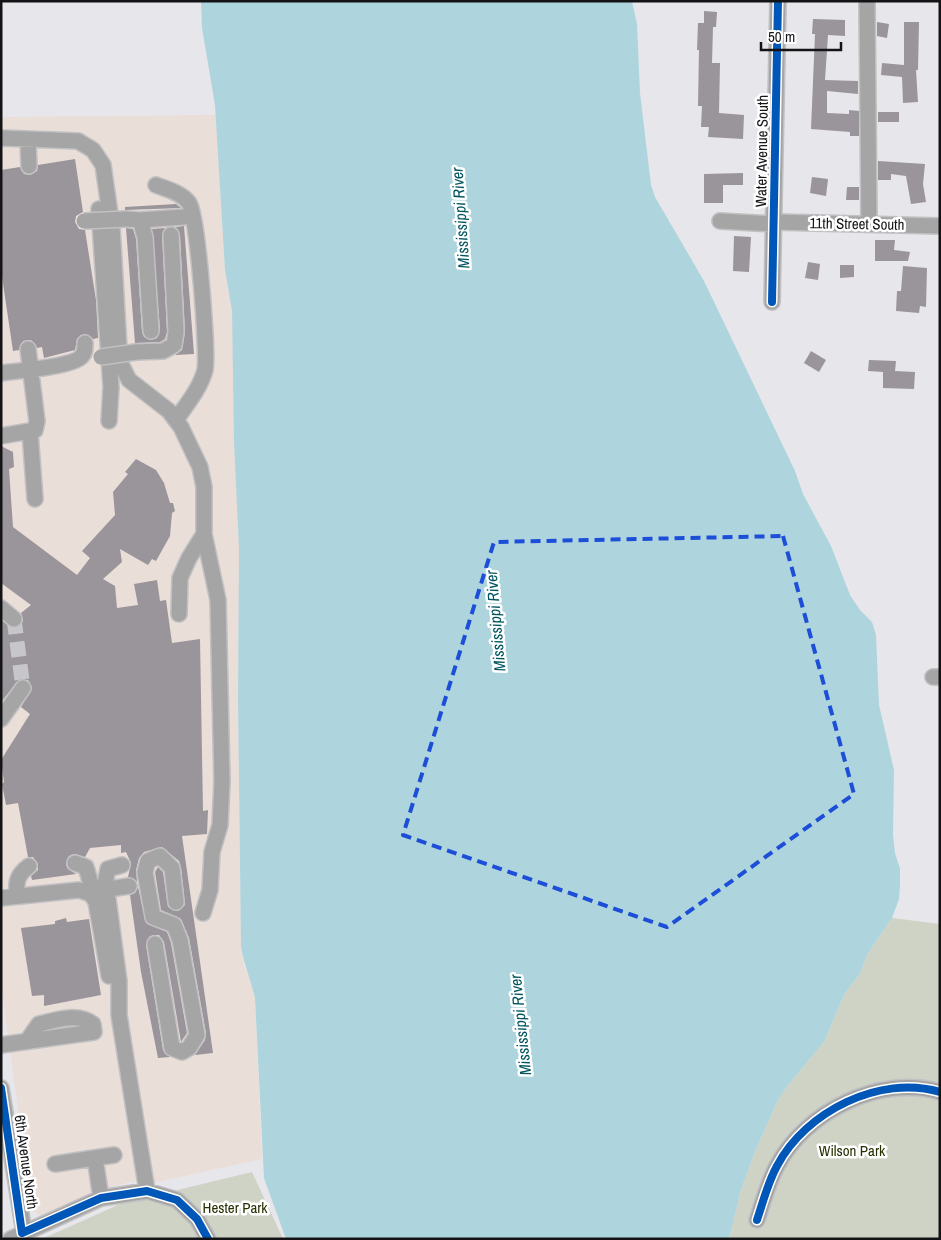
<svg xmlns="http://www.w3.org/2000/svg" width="941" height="1240" font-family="'Archivo Narrow',sans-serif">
<rect width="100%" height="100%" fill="#e7e6ea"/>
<path fill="#eaded8" d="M216,115l9,155 7,41 7,237 -1,151 3,248 3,20 7,14 4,17 7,161 -109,24 -22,-1 -21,5 -63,28h-8l-6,-5 -3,-13 -29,-213v-867z"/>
<path fill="#ced3c5" d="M892,918l48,6v315h-211l12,-49 13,-36 23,-52 8,-13 39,-47 20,-47 16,-22 7,-18z
M252,1172l31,67h-241l78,-35z"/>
<path fill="#aed5dd" d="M201,1h431l5,23 3,69 11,92 4,12 49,84 91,190 8,23 28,52 19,49 10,15 12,12 4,13 3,70 15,65 -1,65 2,18 5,16v17l-1,13 -7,19 -25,37 -7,18 -16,22 -20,47 -39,47 -8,13 -23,52 -13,36 -12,49h-443l-22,-61 -9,-180c-4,-18 -11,-33 -14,-51l-3,-248 1,-151 -5,-106 -2,-131 -7,-41 -10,-165 -13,-77z"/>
<path fill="#9a949b" d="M704,11l13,1 -1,15h-3l-1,36h8l-1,50 25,2 -1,24 -35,-2 1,-10h-8l1,-21h-4l1,-56h-2l1,-27h6z
M813,19l32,1v16l-17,-1 -3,45 33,1v13l-31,-3v22l22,1v-4l10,1v25h-9v-4l-39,-3 4,-95h-3z
M877,22l12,2 -2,14 -10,-2z
M904,22h15l-1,48h-2l2,32 -15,1 -1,-26 -21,-2 1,-12 22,2z
M878,112h21v10h-21z
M75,159l8,53 -7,4 -1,6 4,7 6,1 11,70 2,38 -5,1 -7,-5 -5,1 -4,4 -2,11 -31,8 -2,-11 -5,1 -6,-8 -8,1 -4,9 -6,1 -12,-81v-100l19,-3 4,7 6,1 7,-4 1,-6z
M878,161l47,3 -2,20 3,18 -15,2 -5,-28 -15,-2v6h-13z
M743,173v12h-20v18h-19v-29z
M812,177l16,2 -2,17 -16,-3z
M847,187h12v13h-13z
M176,204l5,4 -56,2v-3z
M184,226l10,128 -19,1 7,-5 3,-18 -5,-97 -4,-8z
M126,228l7,1 3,10 6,93 2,5 7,3 6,-2 3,-8 -8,-101 13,-1 -3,7 5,97 -2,7 -5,3 -25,1z
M734,236l17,1 -2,35 -16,-1z
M875,240h20l-1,10 16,2 -2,9h-33z
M808,262l12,2 -2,16 -13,-2z
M840,265h14v12l-14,1z
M903,266l24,2 -1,39 -6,-1 -1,7 -23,-2 1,-20h4z
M811,351l15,9 -7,12 -15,-9z
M869,360l27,1 -1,10 20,1 -1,17 -31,-1v-16l-15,-1z
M1,446l12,6 1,15 -5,2 4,58 64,48 13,-17 -8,-7 33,-36 -2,-23 15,-18 -3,-2 11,-13 20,11 8,13 6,20h3l2,8 -3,2 -2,23 -14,25 -4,-2 -4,6 -28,-16 2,13 -19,17 12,7 2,22 21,-3 -4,-21 23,-4 3,21 6,-1 6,43 28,-4 3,172 5,-1 -1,24 -25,2 31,217 -18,2 10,-15 1,-7 -17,-95 -8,-19 -20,-9 -6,-38 3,-5 5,5 5,35 10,4 7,-6 -4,-38 -2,-6 -17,-14 -18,5 -5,6 -3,12 1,12 -9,-5 3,-14 -5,-11 -5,1v-8l-31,3 -5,9 -11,-3 -5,2 -3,9 2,4 8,5 -44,6 -1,-4 7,-6v-6l-5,-7h-5l-10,-54 -12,2 -4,-21 2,-2 -3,-22 29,-46 -9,-7 11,-19 -4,-8h-9l-18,22v-82l11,8h6l5,-7 -2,-8 10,-8 -30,-22z
M138,887l8,36 21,9 4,11 16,90 -6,9 -17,-100 -5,-7h-6l-4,2 -3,8 17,105 7,7 -12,1 -17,-86 -11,-77 5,-2z
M66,918l1,4 22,-3 12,76 -57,11v-11l-12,1 -11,-68 34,-4v-3z"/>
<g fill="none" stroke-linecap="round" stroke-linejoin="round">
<path stroke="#c7c6ca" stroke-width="15" stroke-dasharray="15 8" stroke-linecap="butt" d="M14,619l9,69"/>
<g stroke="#c1c1c3" stroke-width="18">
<path id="minor" d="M867,1l2,223
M1,138l77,3 15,9 10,15 9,62 7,121
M28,140l1,26
M156,185c11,4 26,8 33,18 9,13 19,151 16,167 -5,19 -19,35 -29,50
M99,209l12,178 -2,34
M126,219l14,1 5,17 6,94
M140,220l44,-3
M720,221l54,3
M774,222l166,4
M772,302l6,-301
M136,352l27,-1 11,-6 2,-13 -5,-97
M120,362l9,18 40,31 12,16 19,40 4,20v47l-15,24 -9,20 -1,36
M1,373c16,-2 70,-6 80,-16 4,-4 4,-8 4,-14
M30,432l5,67
M1,436l34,-6 2,-9 -9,-72
M1,608l13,11
M933,677h7
M1,719l22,-31
M75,863l11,4 10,35
M105,884l3,-15 14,-4
M93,888l9,2 27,-4
M17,896c-1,-15 0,-21 12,-30
M1,898l78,-8 12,4 5,8 13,74
M108,899l11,82v34l28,176
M203,913l7,-23 2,-38 8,-27 2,-43 -4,-182 -14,-66
M155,944l17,104 10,4 7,-4 8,-13 -17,-95 -6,-15 -21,-8 -8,-45 3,-11 12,-5 12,12 4,34
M1,1045l93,-13 -1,-8c-16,-12 -36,-4 -54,0l-12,17
M1,1088l24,151
M95,1158l6,40
M55,1164l59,-9
M757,1220c6,-18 11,-38 20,-54 28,-54 103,-92 163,-74
M11,1239l90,-41 46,-7 30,9 20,19 11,20"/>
</g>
<use href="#minor" stroke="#a6a5a5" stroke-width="15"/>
<g stroke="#c1c1c3" stroke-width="18" stroke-linecap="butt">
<path id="minor-bridge" d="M84,221l42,-2
M101,357l35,-5"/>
</g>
<use href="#minor-bridge" stroke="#a6a5a5" stroke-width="15"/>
<g stroke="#fff" stroke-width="11">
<path id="cycleway" d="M772,302l6,-301
M1,1088l21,145 79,-35 46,-7 30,9 20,19 11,20
M757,1220c6,-18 11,-38 20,-54 28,-54 103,-92 163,-74"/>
</g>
<use href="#cycleway" stroke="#0057b8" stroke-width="8"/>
</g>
<path fill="none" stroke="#1d4ed8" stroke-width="4" stroke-dasharray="10 6" stroke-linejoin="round" d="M783,536l71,258 -187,133 -264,-92 91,-293z"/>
<g text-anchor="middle" stroke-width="5" stroke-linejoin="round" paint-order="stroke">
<g font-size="15" fill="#141416" stroke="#fff">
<text transform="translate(762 151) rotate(-89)" y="5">Water Avenue South</text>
<text transform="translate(857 224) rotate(1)" y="5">11th Street South</text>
<text transform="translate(26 1162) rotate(82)" y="5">6th Avenue North</text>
</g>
<g font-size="15" fill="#252f00" stroke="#fff">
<text x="852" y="1156">Wilson Park</text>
<text x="235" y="1213">Hester Park</text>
</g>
<g font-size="16" font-style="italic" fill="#00545f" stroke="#fff">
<text transform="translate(460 218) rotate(-94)" y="6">Mississippi River</text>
<text transform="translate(495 621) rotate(-95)" y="6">Mississippi River</text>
<text transform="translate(520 1025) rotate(-96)" y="6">Mississippi River</text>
</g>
</g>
<rect width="941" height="1240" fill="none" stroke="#141416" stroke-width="5"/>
<path d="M761 42v8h80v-8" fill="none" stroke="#141416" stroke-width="2.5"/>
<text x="768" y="42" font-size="15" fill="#141416" stroke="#ffffff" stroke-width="4" paint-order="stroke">50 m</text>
</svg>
